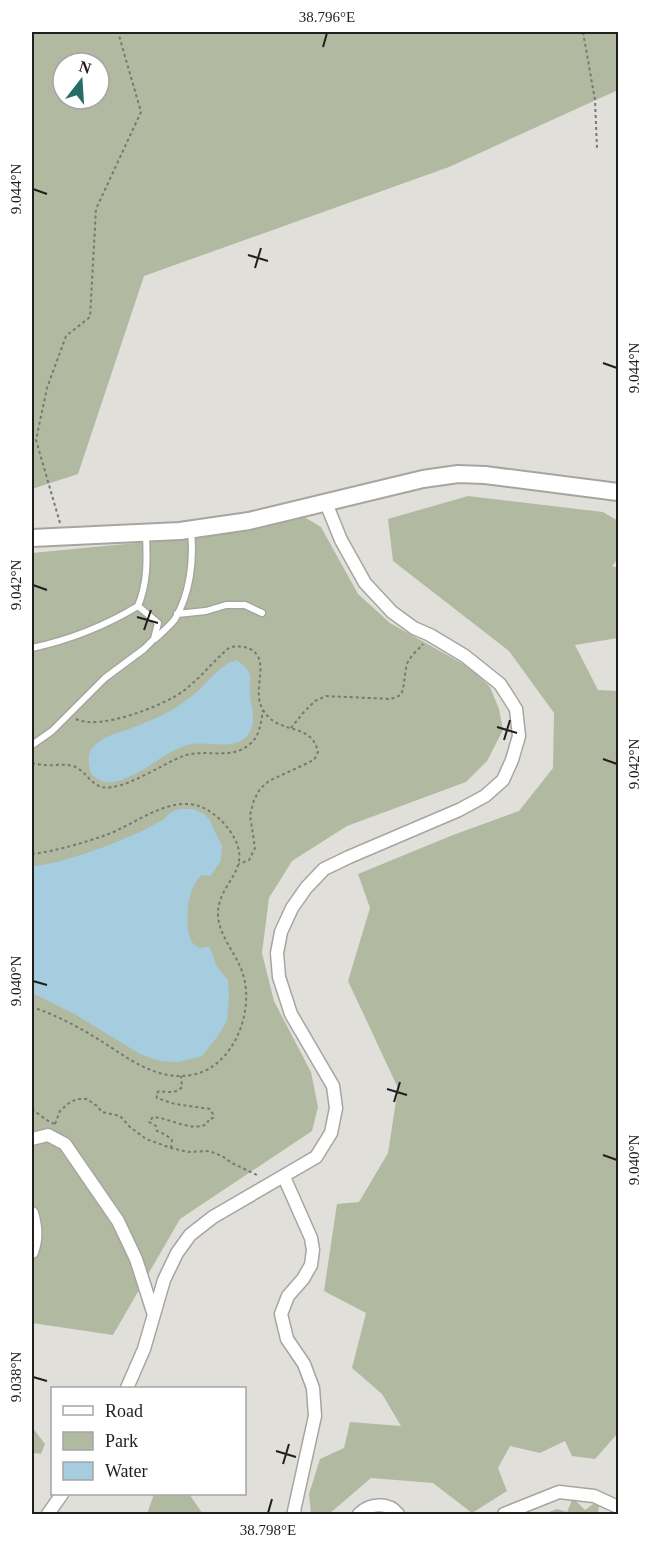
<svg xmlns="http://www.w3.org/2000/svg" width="650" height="1546" font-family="'Times New Roman',serif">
<rect width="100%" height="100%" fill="#e0dfd9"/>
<path fill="#b1baa1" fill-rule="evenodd" d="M32,32h586v58l-169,77 -305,109 -66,198 -46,15zM63,63h36v36h-36z
M468,496l135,16 15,9v38l-6,7 6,2v70l-43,7 23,45 20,1v742l-23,26 -23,-3 -7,-15 -25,12 -30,-7 -12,22 9,23 -35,22 -39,-30 -62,-5 -42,36h-18l-2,-20 11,-35 24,-11 6,-26 51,4 -19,-32 -30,-26 14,-55 -42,-22 13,-87 22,-2 29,-49 10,-65 -50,-107 22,-73 -12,-34 95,-39 66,-24 34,-43 1,-55 -45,-62 -116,-90 -5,-42z
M301,515l20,12 37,67 32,29 82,46 18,18 9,22 4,21 -16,31 -21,21 -119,44 -55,35 -23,37 -7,55 12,48 37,71 7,35 -6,24 -132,88 -67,116 -81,-12v-770l176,-17z
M32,1427l13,17 -4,10 -6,-1 -3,4z
M154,1494h35l14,20h-56z
M573,1498l12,12 8,-6 6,2 -1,8h-54l13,-5 10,3z"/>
<path fill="#a5cddf" d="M236,660c19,12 13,16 14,35 1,10 5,22 2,31 -8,28 -39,15 -59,18 -10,1 -18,6 -26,10 -15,10 -48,34 -65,27 -8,-3 -13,-8 -13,-17 -1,-5 0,-13 4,-17 9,-10 24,-14 36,-18 16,-6 32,-12 46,-21 9,-6 18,-12 26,-20 10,-10 20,-23 35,-28z
M180,809h13l11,5 6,6 5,12 7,14 -1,14 -10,16 -10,-1c-5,6 -9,13 -11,21 -4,14 -7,61 19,50l8,21 11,13 1,14 -2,27 -10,16 -15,19 -23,6 -19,-1 -20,-7 -67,-41 -41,-20v-127c31,-2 79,-21 108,-34 7,-4 14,-7 21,-11 9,-6 7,-9 19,-12z"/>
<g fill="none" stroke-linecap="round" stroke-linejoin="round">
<g stroke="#a7a5a0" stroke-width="9">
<path id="lane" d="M138,606c10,-24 9,-47 8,-72
M177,614l29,-3 20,-6h19l17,8
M155,639c6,-6 15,-13 20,-20 15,-25 19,-59 16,-87
M32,648c37,-8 73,-22 106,-42l20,17 -4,16 -10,10 -39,29 -53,53 -20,14"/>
</g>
<g stroke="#a7a5a0" stroke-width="15">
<path id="street" d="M32,1139l16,-4 17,9 53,77 18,38 17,53
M284,1177l27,61 2,12 -2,15 -8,14 -15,17 -7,18 6,25 17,25 9,24 2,28 -21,95 1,3
M32,1213c4,13 5,26 0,39
M127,1388l17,-39 20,-69 13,-27 13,-18 23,-18 103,-60 15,-24 5,-25 -3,-22 -42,-72 -12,-37 -2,-24 4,-21 11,-24 14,-20 18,-19 25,-12 110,-47 26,-14 18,-16 9,-20 7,-24 -3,-27 -16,-25 -35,-28 -35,-21 -16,-7 -22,-16 -27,-29 -24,-43 -15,-37
M48,1514l14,-20
M359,1514c11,-11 29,-12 39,0
M504,1514l55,-22 35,4 24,11"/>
</g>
<g stroke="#a7a5a0" stroke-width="20">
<path id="secondary" d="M32,538l148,-7 69,-10 174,-42 35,-5 27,1 133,17"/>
</g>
<path stroke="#787774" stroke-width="2" stroke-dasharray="3 3" stroke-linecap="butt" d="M583,32l12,68 2,49
M60,523l-24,-83 11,-52 19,-52 24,-19 6,-108 45,-97 -23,-80
M76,719c23,12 86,-13 106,-27 18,-13 31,-31 48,-45 8,-1 15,-1 22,3 18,12 0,39 10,58 15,29 49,12 56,44l-4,8 -45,21 -9,8 -6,11 -4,15 5,33 -6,12 -10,4
M291,728l12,-15 12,-12 11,-5 65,3 10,-4c4,-10 3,-20 6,-31 3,-8 11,-14 16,-20
M32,763c4,1 9,2 13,2 10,1 18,-2 28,1 12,4 17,18 29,21 20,5 62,-24 81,-31 22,-8 48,5 67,-12 10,-8 11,-22 13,-34
M32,854c24,-3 51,-11 74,-19 28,-10 62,-39 93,-29 12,4 24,15 31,25 27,39 -13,50 -12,84 1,23 21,41 26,63 9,35 -10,86 -48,96 -38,9 -66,-15 -95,-33 -22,-14 -45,-26 -69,-34
M32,1109l13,10 9,5
M55,1124l5,-13 9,-8 8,-4h10l10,7 5,6 18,4 10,11 16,12 25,9 17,4 21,-1 13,5 10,7 27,13
M171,1148l1,-8 -6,-5 -9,-4 -1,-5 -7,-4 4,-5c17,1 37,15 54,7l2,-5 4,-1v-4l-3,-5 -35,-5 -18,-6 -1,-4 3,-3c8,1 17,3 23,-4l-1,-11"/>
<use href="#lane" stroke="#fff" stroke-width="6"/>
<use href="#street" stroke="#fff" stroke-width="12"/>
<use href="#secondary" stroke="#fff" stroke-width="16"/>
</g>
<path fill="none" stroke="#201f1d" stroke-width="2" d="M323,47l4,-14M33,189l14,5M248,255l20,6M255,268l6,-20M603,363l14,5M33,585l14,5M137,617l21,6M144,630l7,-20M497,727l20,6M504,740l6,-20M603,759l14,5M33,981l14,4M387,1089l20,6M394,1102l6,-20M603,1155l14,5M33,1377l14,4M276,1451l20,6M283,1464l6,-20M268,1513l4,-14"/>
<rect width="650" height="1546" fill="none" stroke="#ffffff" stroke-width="66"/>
<rect x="51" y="1387" width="195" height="108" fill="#ffffff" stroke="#a6a5a5" stroke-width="1.5"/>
<rect x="63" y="1406" width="30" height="9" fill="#ffffff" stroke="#a6a5a5" stroke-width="1.5"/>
<text x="105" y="1417" font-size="18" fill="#201f1d">Road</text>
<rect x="63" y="1432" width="30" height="18" fill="#b1baa1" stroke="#a6a5a5" stroke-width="1.5"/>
<text x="105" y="1447" font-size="18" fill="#201f1d">Park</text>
<rect x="63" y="1462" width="30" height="18" fill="#a5cddf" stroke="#a6a5a5" stroke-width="1.5"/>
<text x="105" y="1477" font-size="18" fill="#201f1d">Water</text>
<g transform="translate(81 81) rotate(17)"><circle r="28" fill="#ffffff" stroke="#a6a5a5" stroke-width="1.5"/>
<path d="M0-4.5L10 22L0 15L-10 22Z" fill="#246e67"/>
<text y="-9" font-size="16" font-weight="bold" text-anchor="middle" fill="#201f1d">N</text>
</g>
<rect x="33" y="33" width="584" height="1480" fill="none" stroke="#201f1d" stroke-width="2"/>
<g font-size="15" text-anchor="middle" fill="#201f1d">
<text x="327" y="22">38.796°E</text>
<text transform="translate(16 189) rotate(-90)" y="5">9.044°N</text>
<text transform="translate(634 368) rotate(-90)" y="5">9.044°N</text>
<text transform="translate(16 585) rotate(-90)" y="5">9.042°N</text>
<text transform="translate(634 764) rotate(-90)" y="5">9.042°N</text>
<text transform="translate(16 981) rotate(-90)" y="5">9.040°N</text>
<text transform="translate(634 1160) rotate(-90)" y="5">9.040°N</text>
<text transform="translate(16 1377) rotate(-90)" y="5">9.038°N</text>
<text x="268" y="1535">38.798°E</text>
</g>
</svg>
